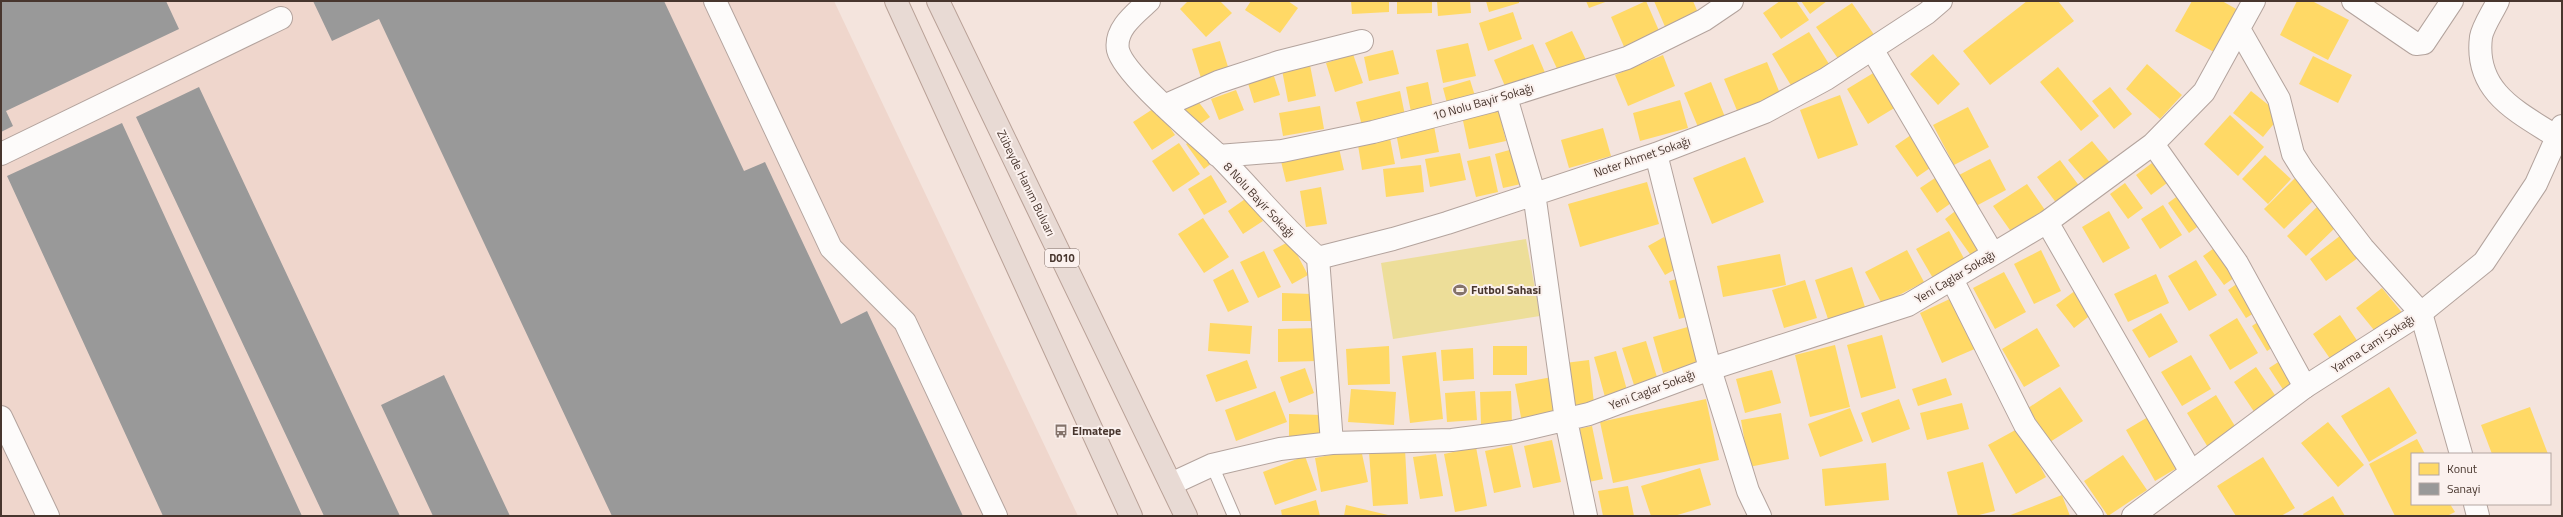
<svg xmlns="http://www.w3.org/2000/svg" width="2563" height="517" font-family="'Titillium Web',sans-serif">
<rect width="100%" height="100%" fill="#f4e4dd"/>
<path fill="#efd6cc" d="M1,1h833l244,515h-1077z"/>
<path fill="#edde99" d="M1526,239l14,77 -147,23 -12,-76z"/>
<path fill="#ffd966" d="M1188,1h32l12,12 -26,24 -26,-28z
M1251,1h37l10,7 -18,25 -35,-23z
M1351,1h38v11l-37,2z
M1397,1h35v12l-35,1z
M1437,1h33l1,12 -33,3z
M1486,1h33v2l-30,9z
M1586,1h22l-19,7z
M1646,1l14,32 -35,16 -14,-32z
M1654,1h39l6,14 -33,14z
M1780,1h16l13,19 -28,19 -18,-26z
M1801,1h26l-17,13z
M2027,1h31l16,20 -84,64 -27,-34z
M2192,1h30l16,9 -24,42 -39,-21z
M2297,1h15l37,19 -21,40 -48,-25z
M1852,3l23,33 -36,24 -23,-33z
M1513,12l9,27 -34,12 -9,-28z
M1572,31l15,31 -27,13 -15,-32z
M1809,32l20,32 -37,23 -20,-33z
M1220,41l9,29 -28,8 -9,-29z
M1468,43l8,33 -33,7 -7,-33z
M1533,44l13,31 -39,16 -13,-31z
M1393,50l6,24 -30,7 -5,-24z
M1353,54l10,29 -28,9 -9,-29z
M1933,54l27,30 -22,21 -28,-31z
M1663,55l12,31 -47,20 -13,-31z
M2313,56l39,19 -14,28 -39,-19z
M1767,62l14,34 -43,17 -14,-34z
M2147,64l35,31 -22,24 -34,-30z
M1310,65l6,31 -28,6 -6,-32z
M2058,67l41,49 -18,15 -41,-49z
M1875,72l21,35 -28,17 -21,-35z
M1273,73l7,22 -26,8 -7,-23z
M1470,80l6,19 -28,8 -5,-19z
M1428,82l5,26 -22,4 -5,-25z
M1711,82l14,35 -27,10 -14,-34z
M2110,87l22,27 -18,15 -22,-28z
M1236,90l8,20 -25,10 -8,-21z
M1400,91l5,24 -43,11 -6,-24z
M2251,91l30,24 -18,22 -30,-24z
M1840,95l18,50 -40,14 -18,-49z
M1194,96l16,21 -14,10 -16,-21z
M1680,100l8,28 -48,13 -7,-28z
M1320,106l4,23 -41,7 -4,-23z
M1156,107l19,28 -23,15 -19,-28z
M1968,107l21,40 -35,18 -21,-40z
M1498,108l8,33 -37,8 -7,-33z
M2230,115l34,32 -26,29 -34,-32z
M1434,126l5,26 -38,7 -5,-26z
M1603,128l8,28 -42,12 -8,-28z
M1389,133l6,31 -33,6 -5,-31z
M1911,135l22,31 -16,11 -22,-31z
M1195,138l17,25 -8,6 -18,-25z
M2092,141l20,24 -23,20 -21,-25z
M1179,143l21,31 -27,18 -21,-31z
M1338,144l6,26 -58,12 -6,-25z
M1513,149l8,35 -18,4 -8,-34z
M1460,153l6,27 -36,7 -5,-28z
M2265,155l26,24 -23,25 -26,-25z
M1490,156l8,36 -22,5 -9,-36z
M1745,157l19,45 -52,22 -19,-46z
M1990,159l16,31 -30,16 -17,-31z
M2060,160l23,31 -23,17 -23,-31z
M2156,160l15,20 -20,15 -15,-20z
M1421,165l3,27 -38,5 -3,-28z
M1211,175l16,27 -23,13 -16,-26z
M1938,176l16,25 -17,12 -17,-25z
M2296,177l20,21 -32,31 -20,-20z
M1647,182l12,42 -79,23 -12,-43z
M2125,183l18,25 -15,11 -18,-25z
M2027,184l18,26 -33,23 -19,-27z
M1321,187l6,37 -21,3 -6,-36z
M2183,192l21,30 -15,11 -21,-30z
M1248,197l15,24 -20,13 -15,-23z
M2163,205l19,30 -22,14 -19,-30z
M2318,206l19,20 -31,30 -19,-20z
M1958,209l28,38 -14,10 -27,-38z
M2109,211l21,37 -27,15 -21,-36z
M1203,218l26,39 -25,16 -26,-39z
M1949,231l17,31 -32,18 -18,-31z
M2345,232l17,23 -36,26 -16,-22z
M1664,237l17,29 -16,9 -17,-29z
M1290,241l18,34 -16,9 -19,-34z
M2217,246l21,29 -14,10 -21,-29z
M1907,250l17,32 -42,22 -17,-32z
M2041,250l20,41 -27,13 -20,-40z
M1264,251l17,36 -23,11 -18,-36z
M1780,254l6,31 -63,12 -6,-31z
M2196,260l21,35 -28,16 -21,-35z
M1852,267l13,40 -37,12 -13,-39z
M1233,269l16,33 -21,10 -15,-32z
M2004,272l22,40 -31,17 -22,-41z
M2156,274l13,29 -41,19 -14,-28z
M1684,277l10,38 -15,4 -10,-38z
M1805,280l12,38 -33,10 -12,-38z
M2241,281l18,29 -13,8 -18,-28z
M2080,287l17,23 -23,18 -18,-23z
M2382,288l22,27 -26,20 -22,-27z
M1282,293l30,1v27h-30z
M1954,297l23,51 -35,15 -22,-50z
M2161,313l17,29 -29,16 -17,-28z
M2340,315l20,30 -27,18 -20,-29z
M2237,318l21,35 -28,17 -21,-35z
M2264,318l16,25 -13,8 -15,-25z
M1210,323l42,3 -2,28 -42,-3z
M1691,326l10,36 -38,11 -10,-36z
M1317,328l1,33 -40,1v-33z
M2037,328l23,38 -36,21 -22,-38z
M1882,335l14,53 -35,10 -14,-53z
M1646,341l11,36 -23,8 -12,-37z
M1835,345l15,62 -40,10 -15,-62z
M1389,346l1,38 -42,1 -2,-36z
M1493,346h34v29h-34z
M1473,348l1,31 -31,2 -2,-31z
M1616,351l11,39 -22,7 -11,-40z
M1436,352l7,67 -33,4 -8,-67z
M2191,355l20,34 -29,17 -21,-34z
M2283,359l15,22 -14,10 -15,-23z
M1247,360l10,28 -41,14 -10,-27z
M1589,360l5,43 -24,3 -5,-43z
M2256,367l21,31 -22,15 -21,-31z
M1305,368l9,25 -25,10 -9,-26z
M1772,370l9,33 -36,10 -9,-34z
M1552,377l7,39 -37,7 -7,-39z
M1946,378l6,17 -34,11 -6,-17z
M2060,387l23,34 -33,21 -22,-34z
M2389,387l28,46 -48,29 -28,-46z
M1351,389l45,3 -2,33 -46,-3z
M1275,391l12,31 -51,19 -11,-31z
M1475,391l2,29 -30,2 -2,-29z
M1511,391l1,33 -31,1 -1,-33z
M2216,395l22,36 -29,18 -22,-36z
M1706,399l13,61 -106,23 -13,-61z
M1899,399l11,30 -38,14 -11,-30z
M1962,403l7,26 -42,11 -7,-27z
M2530,407l18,47h-56l-11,-29z
M1850,408l13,33 -43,16 -12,-33z
M1781,413l8,46 -40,8 -8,-47z
M1289,414l33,1 -1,22 -32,-1z
M2148,417l29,51 -22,13 -29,-51z
M2328,422l36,43 -26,22 -37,-44z
M1592,426l11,53 -19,4 -11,-53z
M2019,428l27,49 -30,17 -28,-49z
M2417,439l8,15h-13v50h38l5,8 -8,4h-52l-26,-52z
M1552,440l9,42 -28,6 -9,-42z
M1512,445l9,42 -27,6 -9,-42z
M1476,447l11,59 -32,6 -11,-58z
M1361,449l7,33 -47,10 -6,-34z
M1405,449l3,55 -35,2 -4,-54z
M1436,454l7,42 -23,3 -7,-42z
M2123,455l24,35 -39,26 -24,-35z
M1305,456l12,34 -42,15 -12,-33z
M2263,457l32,51 -14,8h-45l-19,-30z
M1983,462l12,49 -20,5h-17l-11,-44z
M1886,463l3,37 -64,6 -3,-37z
M1700,468l11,37 -37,11h-23l-10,-30z
M1628,486l6,30h-31l-5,-25z
M2062,495l8,21h-62z
M2333,496l12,20h-41l-1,-2z
M1316,500l4,16h-38l-1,-6z
M1346,505l42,10v1h-44z"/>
<path fill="#999" d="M1,1h165l13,28 -173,82 7,15 -12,6z
M313,1h351l80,170 21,-9 76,162 26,-13 96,205h-351l-233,-497 -47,22z
M199,87l201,429h-76l-188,-399z
M122,123l180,393h-139l-156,-340z
M444,375l66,141h-77l-52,-111z"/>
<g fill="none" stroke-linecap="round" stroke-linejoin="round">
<g stroke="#b3a39d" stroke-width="14">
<path id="service" d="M1212,465l22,51"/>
</g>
<g stroke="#b3a39d" stroke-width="24">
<path id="minor" d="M715,1l116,247 74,74 91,194
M1149,1c-13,12 -35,28 -31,49 6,25 79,85 100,105 34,34 63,71 100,103l14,185
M2353,1l63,43 8,-1 28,-42
M2498,1c-5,11 -15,25 -17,36 -7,55 37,75 76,100
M2239,29l40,70 14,55 10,16 60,78 58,65 40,141
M1872,49l121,205
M1506,97l28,96 32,227 20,96
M1164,106l54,-24 61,-20 83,-21
M2153,144l84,119 68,124
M1,154l280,-136
M1656,154l54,215 38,122 12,25
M1218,156l64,-5 91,-19 119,-31 135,-43 77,-38 28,-19
M2047,222l144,250
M1318,258l75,-19 54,-16 209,-69 109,-42 61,-33 101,-66 14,-12
M1952,279l73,146 67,91
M1,417l47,99
M1171,484l41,-19 68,-16 52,-6 120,-3 61,-8 76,-18 121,-45 198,-64 139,-83 106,-78 51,-52 50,-91
M2475,504l3,12"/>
</g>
<g stroke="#b3a39d" stroke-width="24">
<path id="tertiary" d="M2133,516l172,-129 116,-74 63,-51 52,-78 26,-58"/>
</g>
<g stroke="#b9a197" stroke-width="24">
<path id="trunk" d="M896,1l235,515
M938,1l248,515"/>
</g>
<use href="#service" stroke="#fdfbfa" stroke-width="12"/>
<use href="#minor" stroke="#fdfbfa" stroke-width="22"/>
<use href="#tertiary" stroke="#fdfbfa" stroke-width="22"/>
<use href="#trunk" stroke="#e8dad4" stroke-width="22"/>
</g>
<defs>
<g id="stadium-bare" transform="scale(1.08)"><path d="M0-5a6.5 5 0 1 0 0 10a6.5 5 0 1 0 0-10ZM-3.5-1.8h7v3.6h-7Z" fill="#84736b" stroke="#fbf1ee" stroke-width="2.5" paint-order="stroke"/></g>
<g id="bus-bare" transform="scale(1.08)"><path d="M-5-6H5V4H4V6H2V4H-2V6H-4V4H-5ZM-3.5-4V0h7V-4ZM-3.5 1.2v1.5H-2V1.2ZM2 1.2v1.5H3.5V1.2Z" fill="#84736b" stroke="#fbf1ee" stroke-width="2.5" paint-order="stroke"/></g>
</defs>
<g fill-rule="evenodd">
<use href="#stadium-bare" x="1460" y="290"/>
<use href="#bus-bare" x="1061" y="431"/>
</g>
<g text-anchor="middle" stroke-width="4" stroke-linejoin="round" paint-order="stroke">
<rect fill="#fbf1ee" stroke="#7e6e68" stroke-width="1" x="1045" y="249" width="34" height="18" rx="3"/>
<g font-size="11" font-weight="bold" fill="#48362e">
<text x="1062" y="262">D010</text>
</g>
<g font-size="12" fill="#48362e" stroke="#fbf1ee">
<text transform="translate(1483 102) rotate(-16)" y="4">10 Nolu Bayir Sokağı</text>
<text transform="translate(1642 157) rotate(-19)" y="4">Noter Ahmet Sokağı</text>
<text transform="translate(1026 183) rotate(64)" y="4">Zübeyde Hanım Bulvarı</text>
<text transform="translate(1259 200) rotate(47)" y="4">8 Nolu Bayir Sokağı</text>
<text transform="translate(1955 277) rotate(-31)" y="4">Yeni Caglar Sokağı</text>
<text transform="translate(2373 344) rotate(-33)" y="4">Yarma Cami Sokağı</text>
<text transform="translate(1652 390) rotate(-21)" y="4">Yeni Caglar Sokağı</text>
</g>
<g font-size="12" font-weight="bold" fill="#48362e" stroke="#fbf1ee" text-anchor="start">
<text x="1471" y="294">Futbol Sahasi</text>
<text x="1072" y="435">Elmatepe</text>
</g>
</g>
<rect width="2563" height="517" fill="none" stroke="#48362e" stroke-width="4"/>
<rect x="2411" y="453" width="140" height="52" fill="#fbf1ee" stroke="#b3a6a1"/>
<rect x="2419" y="463" width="20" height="12" fill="#ffd966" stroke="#b3a6a1"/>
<text x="2447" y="473" font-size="12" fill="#48362e">Konut</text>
<rect x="2419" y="483" width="20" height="12" fill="#999999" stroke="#b3a6a1"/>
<text x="2447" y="493" font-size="12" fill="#48362e">Sanayi</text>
</svg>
